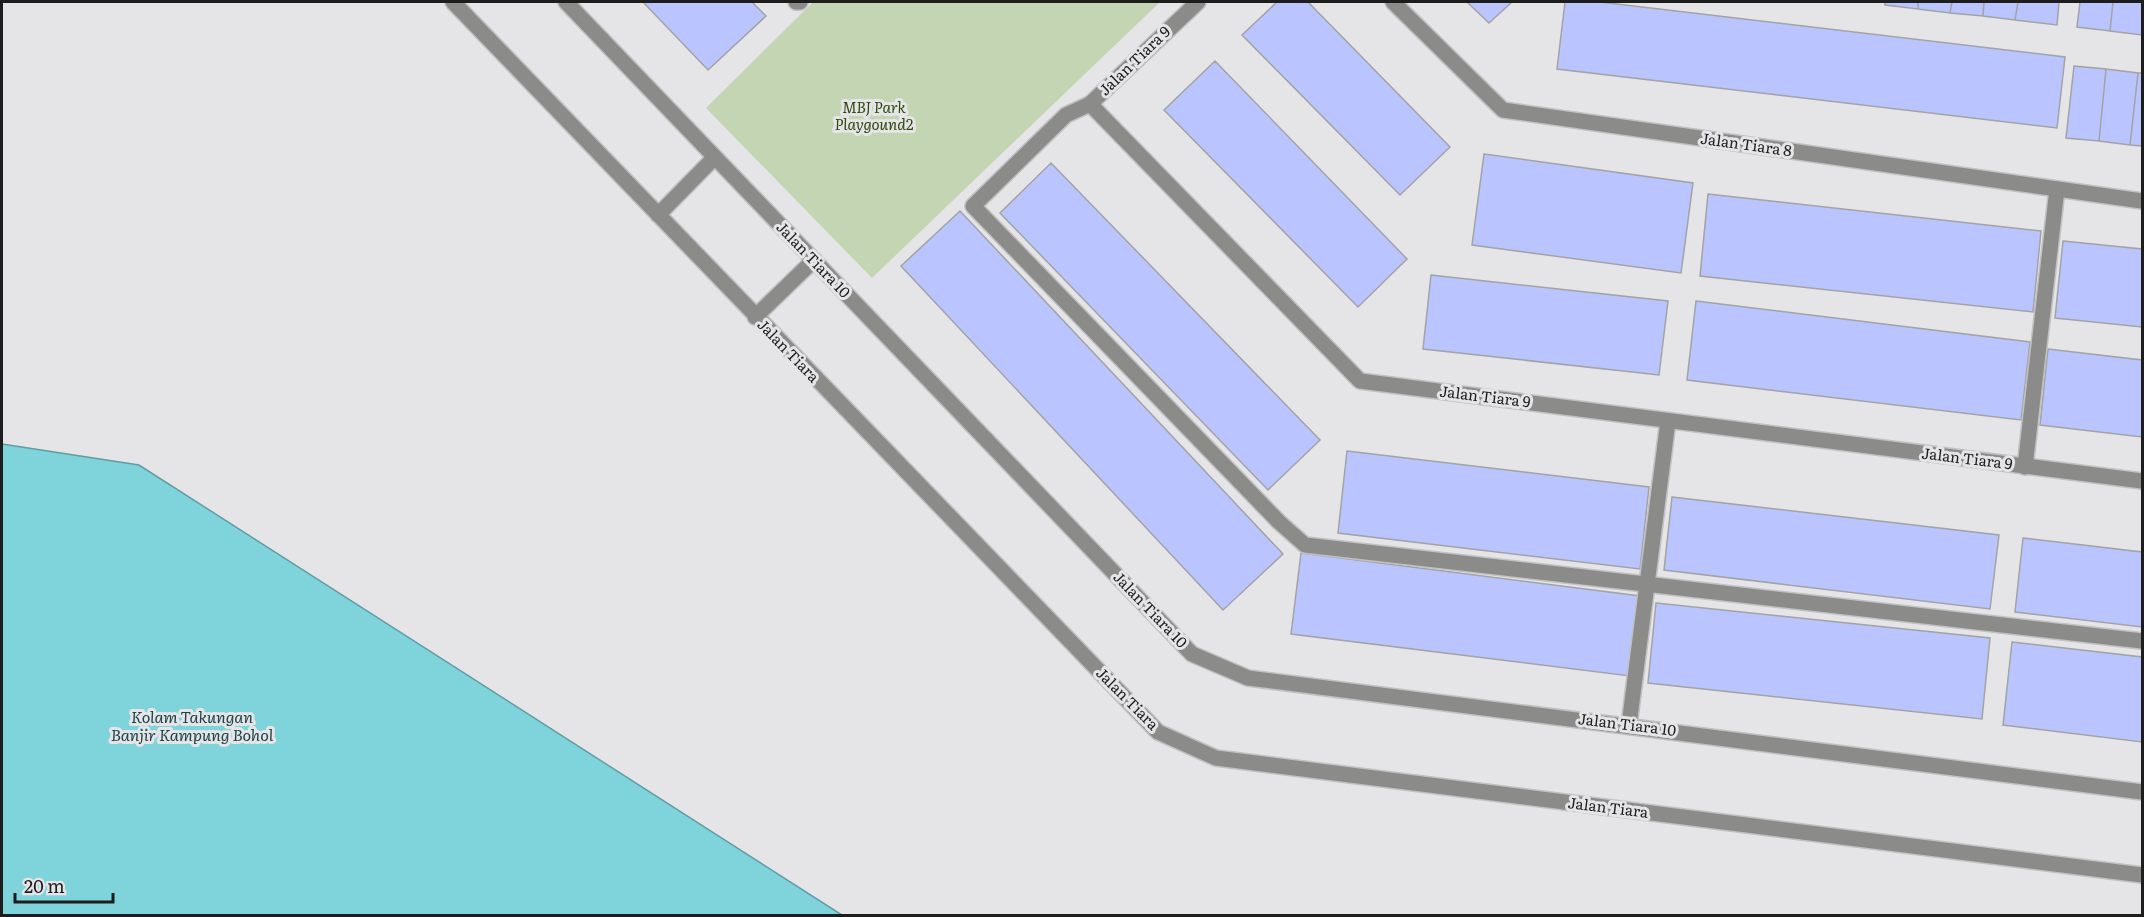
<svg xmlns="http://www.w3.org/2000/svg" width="2144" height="917" font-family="Literata,serif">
<rect width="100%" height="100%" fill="#e5e5e8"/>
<path fill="#c3d5b3" d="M813,2h347l-288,276 -166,-170z"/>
<path fill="#7fd3db" stroke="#629ca2" stroke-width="1.5" d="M2,444l137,21 703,450h-840z"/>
<path fill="#bac5ff" stroke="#a2a3a5" stroke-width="1.5" d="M643,2h109l14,14 -58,54z
M1277,2h31l142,145 -50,48 -158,-160z
M1467,2h45l-23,21z
M1565,2h35l465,55 -8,71 -500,-59z
M1885,2h33v7l-33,-4z
M1918,2h34l-2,11 -32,-4z
M1952,2h32l-1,14 -33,-3z
M1984,2h34l-3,18 -32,-4z
M2018,2h41l-2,23 -42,-5z
M2080,2h33l-3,29 -33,-4z
M2113,2h29v33l-32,-4z
M1215,61l192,198 -49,48 -194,-197z
M2074,66l32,3 -7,72 -33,-3z
M2106,69l32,4 -8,72 -31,-4z
M2138,73h4v73l-12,-1z
M1484,154l209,29 -12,90 -209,-28z
M1051,163l269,277 -52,50 -268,-277z
M1708,194l333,37 -8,81 -333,-36z
M960,211l323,343 -60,56 -322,-344z
M2063,241l79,8v78l-87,-9z
M1431,275l237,26 -9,74 -236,-26z
M1696,301l334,41 -9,78 -334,-40z
M2048,349l94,11v77l-102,-12z
M1347,451l302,36 -9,82 -302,-36z
M1672,497l327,38 -9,74 -326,-39z
M2023,538l119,14v75l-127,-15z
M1301,553l339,43 -10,80 -339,-42z
M1656,603l334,35 -8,81 -334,-36z
M2012,642l130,15v85l-139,-17z"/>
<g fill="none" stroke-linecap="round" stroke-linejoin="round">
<g stroke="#c1c1c4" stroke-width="18">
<path id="lane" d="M796,2h4
M1090,104l-24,11 -93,91 306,316 26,23 837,96
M2025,467l32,-278
M1629,725l39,-304"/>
</g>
<g stroke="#c1c1c4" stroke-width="18">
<path id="street" d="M453,2l705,730 58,26 926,117
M566,2l626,652 56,24 894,114
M1198,2l-108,102 270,277 782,100
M1393,2l110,108 639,91
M658,215l57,-58
M755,317l59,-57"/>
</g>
<use href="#lane" stroke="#8b8b8a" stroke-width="15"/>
<use href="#street" stroke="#8b8b8a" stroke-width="15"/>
</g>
<g text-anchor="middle" stroke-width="6" stroke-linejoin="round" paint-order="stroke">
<g font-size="15" fill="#1d1d1e" stroke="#e5e5e8">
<text transform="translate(1135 61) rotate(-44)" y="5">Jalan Tiara 9</text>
<text transform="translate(1746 145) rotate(8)" y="5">Jalan Tiara 8</text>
<text transform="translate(813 260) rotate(46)" y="5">Jalan Tiara 10</text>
<text transform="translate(788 351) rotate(46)" y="5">Jalan Tiara</text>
<text transform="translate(1485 397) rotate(7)" y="5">Jalan Tiara 9</text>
<text transform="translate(1967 459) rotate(7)" y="5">Jalan Tiara 9</text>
<text transform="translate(1150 610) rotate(46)" y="5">Jalan Tiara 10</text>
<text transform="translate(1127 699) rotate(45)" y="5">Jalan Tiara</text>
<text transform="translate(1627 725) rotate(7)" y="5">Jalan Tiara 10</text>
<text transform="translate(1608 808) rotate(7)" y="5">Jalan Tiara</text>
</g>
<g font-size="15" font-style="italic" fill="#2e470a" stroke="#e5e5e8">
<text x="874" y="113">MBJ Park<tspan x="874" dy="17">Playgound2</tspan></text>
</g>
<g font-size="16" font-style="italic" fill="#1b4346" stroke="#e5e5e8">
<text x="192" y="723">Kolam Takungan<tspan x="192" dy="18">Banjir Kampung Bohol</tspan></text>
</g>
</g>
<rect width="2144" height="917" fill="none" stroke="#1d1d1e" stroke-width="6"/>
<path d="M15 893v9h98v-9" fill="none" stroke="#1d1d1e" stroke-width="3"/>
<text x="24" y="893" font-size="18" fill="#1d1d1e" stroke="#e5e5e8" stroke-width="4.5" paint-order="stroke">20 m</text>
</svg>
